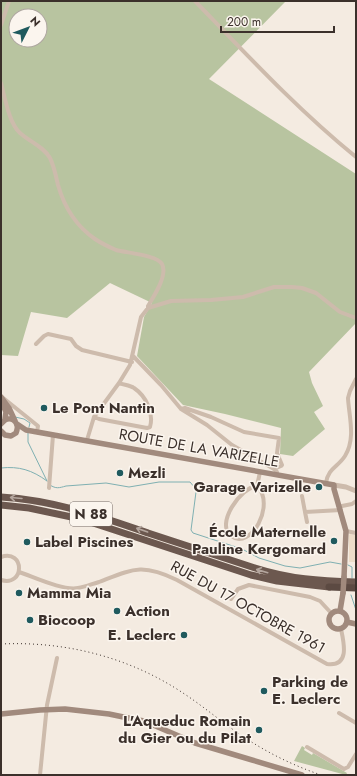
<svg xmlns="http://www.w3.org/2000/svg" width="357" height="776" font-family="Jost,sans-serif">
<rect width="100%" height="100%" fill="#f4ebe1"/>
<path fill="#b8c4a0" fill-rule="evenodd" d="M1,1h285l-77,78 147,95v149l-47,49 3,11 11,23 -9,6 11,17 -32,27 -13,-2 1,-26 -56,-14 -42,-9 -46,-49 7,-39 8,-14 -42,-20 -43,35 -36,-6 -13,44 -17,-1zM16,16h24v24h-24z
M302,746l3,2 -1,2 8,5 1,-2 34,20 -1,2 -52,-14z"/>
<path fill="#ecdcc8" d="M350,534l6,1v27h-7v-27z"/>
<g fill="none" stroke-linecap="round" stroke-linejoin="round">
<path stroke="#7fb0b2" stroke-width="1" d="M15,417l9,2 6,4 -1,4
M28,432v10l19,39
M1,468c18,-2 31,2 46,13
M50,485c6,4 9,3 16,1l40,-3 23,4 30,-5h31l5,6 1,4 -5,38 2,3 49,16 17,9 26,8 15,2 30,-6 11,2
M348,565l4,2v11
M351,595l5,15"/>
<path stroke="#cdbbac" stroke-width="4" d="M195,1c52,54 103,109 161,156
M1,25l8,-24
M1,83c4,15 8,40 19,50 10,9 23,13 30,25 4,8 6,18 8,27 6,21 18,41 37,54 6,4 14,8 21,11 11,3 41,5 46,14 6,11 -8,32 -14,42v2
M36,344l8,-8 4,-2 23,5 5,7 6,4 50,12
M133,356l28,29 20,24 26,16 25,20 42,24 3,3v3
M2,397l36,29 -1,6
M181,409l4,-1 26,9 33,15 35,6 -2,15 5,12 -1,1 -7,3
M94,417l5,2 48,9 3,-1c4,-14 -4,-31 -16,-39 -4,-3 -10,-3 -15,-5
M87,440l7,-23 25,-34 11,-18 11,-48 7,-9 23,-7 40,-1 32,-3 31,-10h18l10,1 14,5 24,19 16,6
M326,483c2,-15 12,-16 19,-27 11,-18 4,-39 3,-58l2,-7 6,-12
M257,486c19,18 -6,65 -26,50 -16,-12 10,-49 26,-50z
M257,486l3,-14
M49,488l4,-53
M302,496l3,16 36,-2
M342,506l10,-2 4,-3
M305,512l2,10
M346,531l10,2
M1,557c24,-8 24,30 0,23
M19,572c15,5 44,19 59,16 7,-1 14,-4 21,-6 34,-13 43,-19 78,-2l150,84c23,3 17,-21 14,-35
M231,599l7,-10 11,-4 61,12 10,4 12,13
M339,713l17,10
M307,747l37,22 4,-2 8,-13
M40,775l7,-70 10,-47"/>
<path stroke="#cdbbac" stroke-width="5" d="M334,485l12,2 10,4"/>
<path stroke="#a18a7d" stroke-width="5.5" d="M1,397l8,11 6,13
M2,403l4,9 -1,7
M1,424c8,-11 20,-3 15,9l-5,3 -6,-1 -4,-4
M17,424l9,6 11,2 297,53v4l12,42 -2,46
M340,611l3,-18
M329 620a9 9 0 1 1 18 0a9 9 0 1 1-18 0Z
M347,622l9,2
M1,714l39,-4 25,-1 44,5 24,5 11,2 51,22 107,32"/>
<path stroke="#6c584f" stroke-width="7" d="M1,497c52,3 98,19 147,36 36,12 71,23 107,35 35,11 64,13 101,14
M1,505l28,3 52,11 170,56 26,6 52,6"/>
<path stroke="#5c4a42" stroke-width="7" d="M329,587l27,1"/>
<path stroke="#3b302b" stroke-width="1" stroke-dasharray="1 3" stroke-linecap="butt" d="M1,644c64,-3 128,13 182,49 23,15 43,33 67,48 22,14 45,25 71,34"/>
<path stroke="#a18a7d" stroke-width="5.5" d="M343,593l1,-16"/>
</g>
<defs><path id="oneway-shaft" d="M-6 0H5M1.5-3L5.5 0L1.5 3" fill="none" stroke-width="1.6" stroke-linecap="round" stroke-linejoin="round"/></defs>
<g stroke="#b4a69e">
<use href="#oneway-shaft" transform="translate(16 498) rotate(-175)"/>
<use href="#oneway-shaft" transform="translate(142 530) rotate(-161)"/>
<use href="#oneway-shaft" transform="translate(262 571) rotate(-164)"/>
</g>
<g fill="#1f5a5e" stroke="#fbf5ee" stroke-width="1.5">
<circle cx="44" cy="408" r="4"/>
<circle cx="120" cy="473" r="4"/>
<circle cx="319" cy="487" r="4"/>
<circle cx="334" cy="541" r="4"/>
<circle cx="27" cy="542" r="4"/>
<circle cx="19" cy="593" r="4"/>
<circle cx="117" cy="611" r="4"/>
<circle cx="30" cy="620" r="4"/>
<circle cx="184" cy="635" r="4"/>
<circle cx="264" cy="691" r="4"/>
<circle cx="259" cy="730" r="4"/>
</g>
<g text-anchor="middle" stroke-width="3" stroke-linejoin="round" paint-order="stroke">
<rect fill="#fbf5ee" stroke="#756b66" stroke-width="1" x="70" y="502" width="42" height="24" rx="3"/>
<g font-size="14" font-weight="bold" fill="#3b302b">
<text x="91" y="519">N 88</text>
</g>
<g font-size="15" font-weight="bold" fill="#3b302b" stroke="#fbf5ee" text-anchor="start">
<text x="52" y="413">Le Pont Nantin</text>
<text x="128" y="478">Mezli</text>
<text x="311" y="492" text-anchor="end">Garage Varizelle</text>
<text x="326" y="537" text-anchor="end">École Maternelle<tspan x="326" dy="17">Pauline Kergomard</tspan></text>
<text x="35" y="547">Label Piscines</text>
<text x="27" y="598">Mamma Mia</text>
<text x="125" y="616">Action</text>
<text x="38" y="625">Biocoop</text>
<text x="176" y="640" text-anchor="end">E. Leclerc</text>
<text x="272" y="687">Parking de<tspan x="272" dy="17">E. Leclerc</tspan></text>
<text x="251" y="726" text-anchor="end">L'Aqueduc Romain<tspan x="251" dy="17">du Gier ou du Pilat</tspan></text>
</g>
<g font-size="15" fill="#3b302b" stroke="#fbf5ee">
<text transform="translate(199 448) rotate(10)" y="5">ROUTE DE LA VARIZELLE</text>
<text transform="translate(248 607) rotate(29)" y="5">RUE DU 17 OCTOBRE 1961</text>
</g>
</g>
<rect width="357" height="776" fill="none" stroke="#3b302b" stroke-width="4"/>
<g transform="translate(28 28) rotate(48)"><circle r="19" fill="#fbf5ee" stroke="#aea6a0"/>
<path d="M0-3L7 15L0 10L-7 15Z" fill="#1f5a5e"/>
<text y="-6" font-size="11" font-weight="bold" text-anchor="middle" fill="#3b302b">N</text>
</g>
<path d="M221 26v6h113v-6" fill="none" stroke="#3b302b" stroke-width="2"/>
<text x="227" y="26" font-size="12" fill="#3b302b" stroke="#fbf5ee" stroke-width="3" paint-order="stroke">200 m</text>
</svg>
